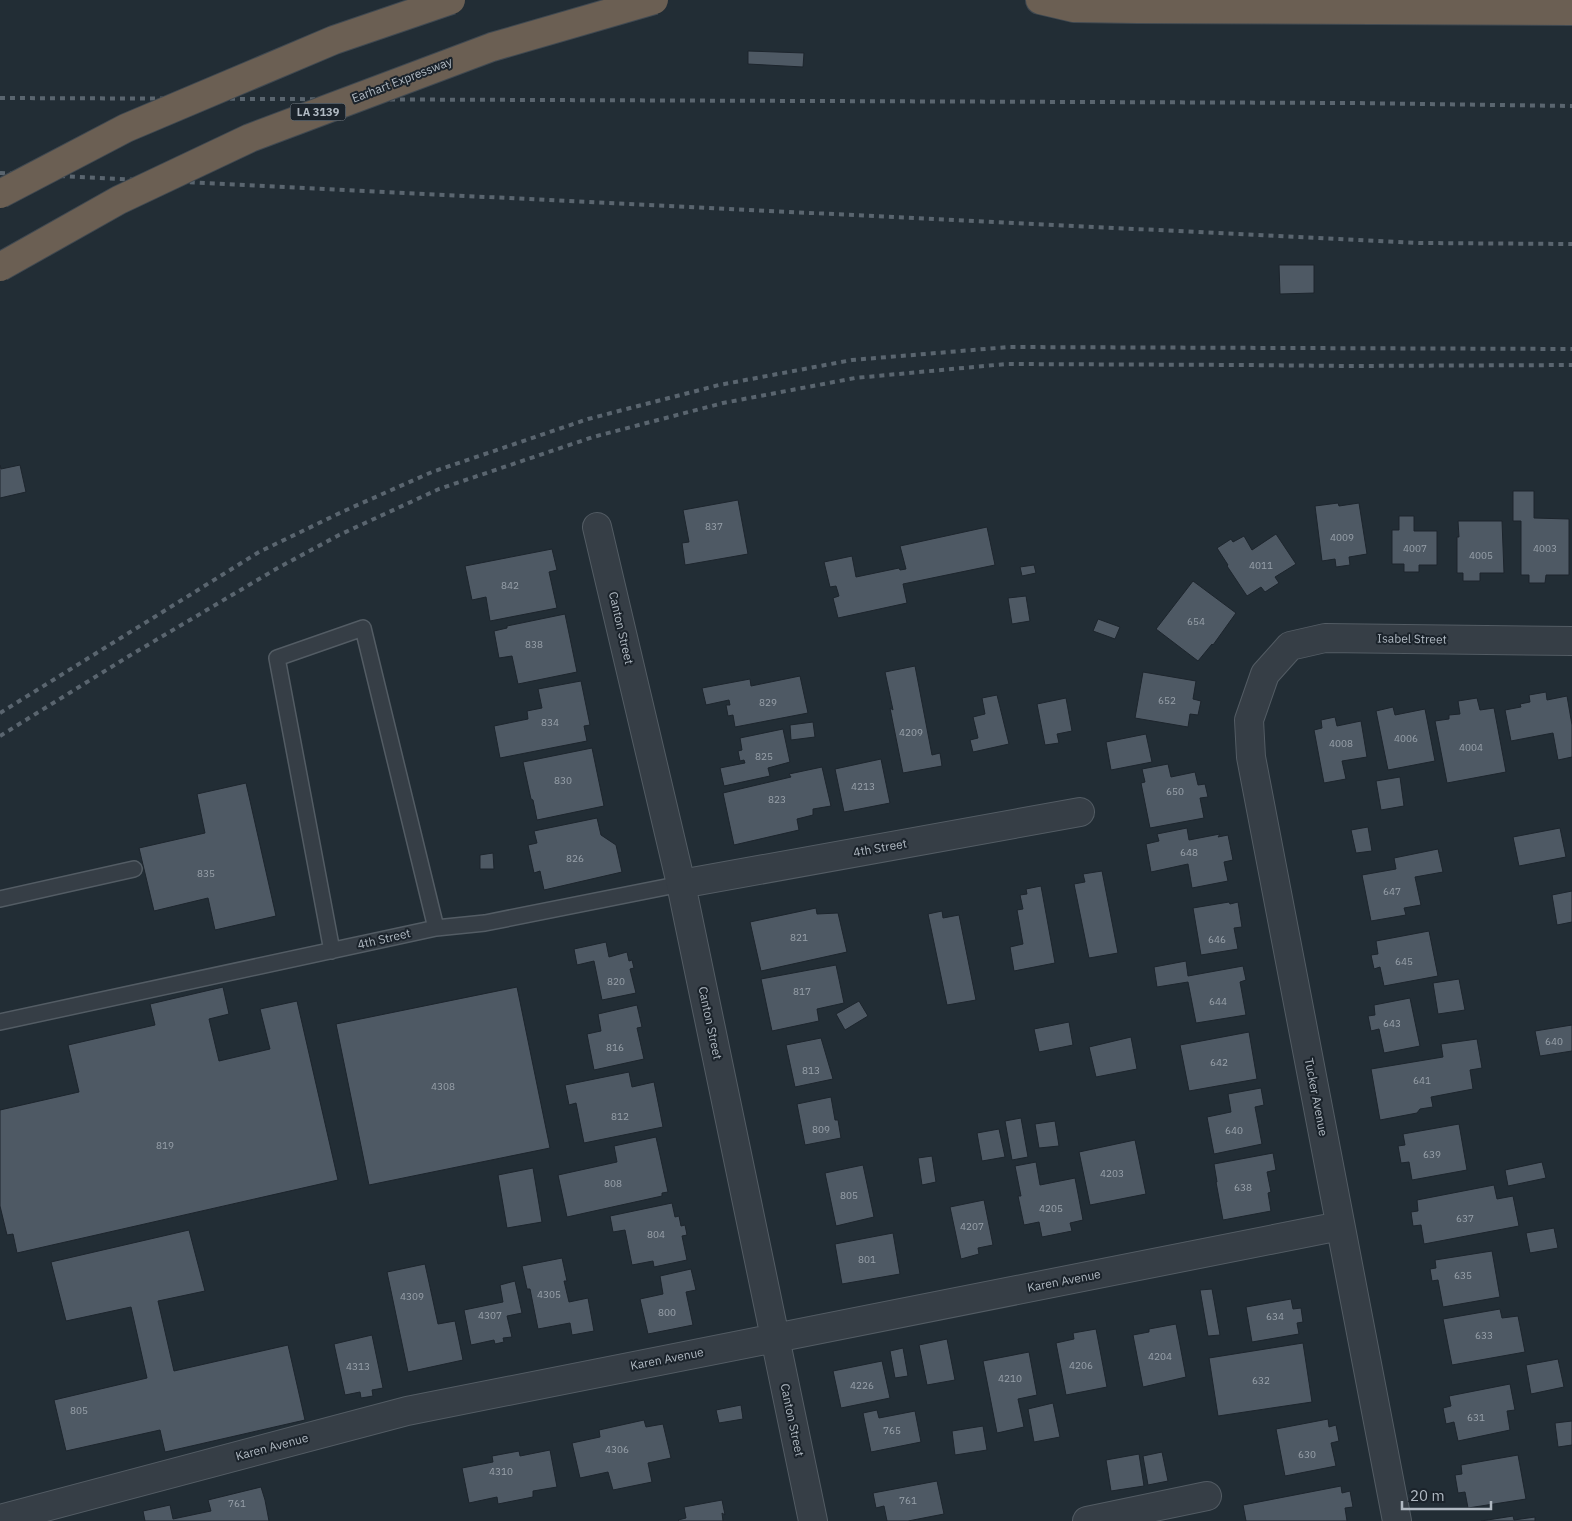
<svg xmlns="http://www.w3.org/2000/svg" width="1572" height="1521" font-family="'IBM Plex Sans',sans-serif">
<rect width="100%" height="100%" fill="#222d35"/>
<path fill="#4e5964" stroke="#1d252d" d="M748,51l56,2 -1,14 -55,-3z
M1279,265h35v28l-34,1z
M0,465l1,4 19,-4 6,27 -26,6z
M1513,491h21v27l35,1v56h-23l-1,8h-16v-8h-8v-54h-8z
M738,500l10,54 -63,11 -3,-22 7,-1 -6,-32z
M1338,503l1,3 20,-3 8,51 -18,3 1,8 -14,2 -1,-8 -13,2 -7,-55z
M1399,516h15v15h23v34h-18v7h-15v-8h-12v-34h7z
M1458,521h44l2,52h-24v8h-17v-8h-6v-36h2z
M987,527l8,38 -92,19 4,19 -69,15 -5,-20 6,-2 -3,-10 -6,1 -6,-25 28,-6 4,21 43,-9 1,2 6,-1 -6,-23z
M1276,534l20,30 -21,13 4,6 -14,9 -4,-5 -14,9 -20,-30 1,-1 -11,-17 14,-9 2,3 11,-6 8,14z
M552,549l5,21 -8,2 8,36 -67,13 -4,-24 -14,3 -7,-34z
M1034,565l2,8 -14,3 -2,-9z
M1193,581l43,32 -23,32 -1,-1 -14,17 -42,-32z
M1026,596l4,25 -18,3 -4,-26z
M565,614l12,58 -59,12 -6,-28 -13,2 -5,-27 13,-3v-2z
M1098,619l22,8 -5,12 -22,-8z
M915,666l17,89 8,-2 2,13 -39,7 -13,-65 3,2 -8,-38z
M1143,672l53,9 -3,18 8,2 -3,14 -8,-1 -2,13 -53,-9z
M800,676l8,37 -73,14 -2,-12 -5,1 -2,-11h4l-1,-5 -23,5 -4,-17 48,-9 1,7z
M581,681l9,44 -6,1 3,15 -87,17 -6,-32 34,-7 -1,-8 15,-3 -4,-19z
M1546,692l1,8 20,-4 5,29v32l-14,3 -5,-27 -42,8 -6,-31 16,-3 -1,-3 10,-2 -1,-7z
M997,695l12,49 -36,8 -3,-12 8,-2 -5,-21 12,-3 -3,-16z
M1066,698l6,33 -15,3 2,9 -14,2 -8,-41z
M1477,698l3,12 14,-2 12,64 -59,11 -12,-62 14,-2v-4l11,-1 -2,-13z
M1393,707l2,8 30,-6 10,52 -47,9 -12,-59z
M1335,717l2,9 24,-5 6,36 -25,4 4,18 -22,4 -10,-53 8,-2 -1,-8z
M813,722l2,15 -24,3 -1,-15z
M783,729l7,33 -22,6 2,8 -46,10 -4,-18 25,-5 -1,-3 -4,1 -2,-10 4,-1 -2,-12z
M1146,734l6,28 -41,8 -5,-28z
M592,748l12,58 -67,14 -4,-20 -2,-1 -8,-37z
M881,759l9,44 -46,9 -9,-43z
M1168,764l3,13 24,-5 3,13 7,-1 3,13 -8,1 4,20 -54,10 -9,-45 4,-1 -3,-13z
M822,767l9,39 -18,3v6l-16,4 2,11 -65,15 -11,-52 68,-16 -2,-3z
M1400,777l4,29 -23,4 -5,-29z
M246,783l30,133 -61,14 -7,-32 -54,13 -15,-63 66,-15 -8,-39z
M597,818l4,17 15,10 6,27 -78,18 -4,-19 -6,2 -6,-28 9,-2 -3,-12z
M1368,827l4,24 -16,2 -5,-23z
M1187,828l2,12 31,-6 -2,3 10,-2 5,25 -9,2 4,19 -36,7 -4,-24 -37,8 -5,-28 13,-3 -2,-7z
M1560,828l6,29 -47,9 -6,-29z
M1438,849l5,23 -28,5 6,28 -17,3 2,7 -35,6 -9,-46 34,-6 -2,-11z
M493,853l1,16h-14v-14z
M1102,871l16,82 -29,5 -15,-74 11,-2 -2,-8z
M1041,886l14,77 -41,8 -4,-24 13,-3 -6,-34 6,-1 -3,-14 7,-1 -1,-5z
M1572,891v31l-15,3 -5,-30z
M1229,902l1,2 8,-2 4,25 -8,1 4,21 -37,6 -8,-47z
M816,908l1,6 21,-1 9,39 -86,19 -11,-49z
M942,911l1,7 16,-3 17,85 -29,5 -19,-91z
M1429,931l9,45 -54,10 -4,-19 -6,2 -3,-14 7,-1 -2,-13z
M606,942l3,15 18,-5 2,9 3,-1 2,8 -4,1 6,24 -34,7 -8,-39 -17,4 -3,-16z
M1186,961l2,15 55,-10 3,14 -6,2 6,33 -50,8 -8,-41 -31,5 -3,-20z
M836,965l8,38 -27,6 2,12 -47,10 -11,-52z
M1459,979l6,31 -27,4 -5,-31z
M223,987l6,27 -20,5 10,42 51,-12 -10,-40 37,-8 41,179 -321,73 -4,-19 -6,1 -7,-29v-96l79,-18 -11,-47 87,-20 -5,-21z
M517,987l33,161 -181,37 -33,-161z
M1410,998l10,48 -36,7 -5,-24 -8,2 -3,-15 7,-1 -1,-10z
M859,1001l9,15 -23,14 -9,-16z
M637,1005l5,22 -5,1 7,31 -50,11 -7,-36 14,-3 -3,-17z
M1069,1022l4,23 -34,7 -5,-23z
M1572,1025v26l-32,5 -5,-25z
M1249,1032l8,47 -68,12 -9,-46z
M1131,1037l6,32 -41,8 -7,-30z
M821,1038l12,41 -38,8 -9,-42z
M1477,1039l5,29 -12,2 3,19 -42,8 2,10 -13,2 -3,4 -37,7 -9,-51 72,-12 -2,-13z
M629,1072l3,15 22,-5 9,45 -79,16 -8,-40 -7,2 -4,-20z
M1261,1088l3,17 -9,2 7,37 -48,10 -7,-37 24,-5 -3,-18z
M831,1097l4,23h3l3,18 -36,7 -8,-41z
M1021,1118l7,39 -16,3 -7,-39z
M1055,1121l4,25 -20,2 -4,-24z
M1459,1124l8,46 -55,10 -3,-18 -8,1 -3,-17 7,-1 -2,-11z
M999,1129l6,28 -23,4 -5,-28z
M656,1137l12,55 -6,1v3l-95,21 -9,-42 59,-13 -3,-16z
M1135,1140l11,54 -56,11 -11,-53z
M1273,1153l3,17 -9,2 4,20 -3,1 3,18 -48,9 -7,-38h1l-3,-18z
M932,1156l4,26 -14,3 -4,-27z
M1036,1162l4,23 35,-7 8,42 -13,3 2,8 -30,6 -3,-15 -15,3 -6,-29h3l-6,-30z
M1542,1162l4,16 -38,8 -3,-16z
M863,1165l11,52 -38,9 -11,-53z
M533,1168l9,54 -35,6 -9,-53z
M1494,1185l3,14 16,-3 6,30 -95,18 -3,-19 -8,1 -2,-14 7,-1 -1,-11z
M984,1200l9,45 -15,3 1,6 -18,5 -11,-52z
M672,1203l3,14 4,-1 2,10 4,-1 2,10 -5,1 5,24 -33,7 -1,-6 -21,4 -7,-35 -12,2 -3,-16z
M1554,1228l4,20 -28,5 -4,-20z
M189,1230l16,61 -47,10 16,70 114,-26 17,75 -140,32 -5,-22 -94,21 -12,-51 93,-22 -16,-71 -65,14 -15,-59z
M893,1233l7,41 -58,10 -7,-40z
M1492,1251l8,46 -57,10 -5,-27 -6,1 -2,-12 6,-1 -1,-8z
M562,1258l5,23h-3l5,21 19,-4 6,33 -22,4 -2,-12 -32,6 -8,-40h-3l-5,-23z
M425,1264l13,60 17,-3 8,39 -55,12 -21,-100z
M691,1269l5,21 -10,2 7,33 -45,9 -8,-35 23,-5 -3,-18z
M515,1281l7,32 -15,3 5,21 -9,1 1,4 -9,2 -1,-4 -23,5 -7,-35 39,-8 -3,-17z
M1212,1289l8,46 -12,1 -8,-46z
M1291,1299l2,10 8,-1 2,14 -6,1 2,11 -47,8 -6,-35z
M1500,1309l2,9 16,-2 7,36 -73,13 -9,-46z
M1176,1324l10,53 -43,10 -10,-52 16,-3v-3z
M1096,1329l11,58 -41,8 -10,-52 18,-4 -1,-6z
M372,1335l11,53 -11,2 1,6 -12,2 -1,-6 -15,3 -11,-51z
M947,1339l8,41 -28,5 -8,-40z
M1303,1343l9,59 -94,14 -9,-58z
M903,1348l5,28 -13,2 -5,-27z
M1029,1352l8,43 -19,4 6,28 -27,6 -14,-72z
M1558,1359l6,28 -33,7 -5,-29z
M882,1361l8,37 -49,10 -8,-37z
M1510,1384l5,26 -8,1 3,19 -52,11 -4,-19 -8,2 -3,-16 8,-2 -2,-10z
M1053,1403l7,34 -26,5 -6,-33z
M741,1405l2,14 -24,4 -3,-13z
M877,1410l2,8 36,-7 6,31 -50,10 -8,-39z
M1328,1419l1,8 7,-2 3,16 -8,2 5,23 -51,10 -9,-47z
M644,1420l2,7 17,-3 8,34 -23,5 4,19 -39,8 -5,-18 -28,6 -8,-35 28,-6 -1,-7z
M1572,1421v24l-14,2 -3,-24z
M983,1426l4,24 -32,5 -3,-24z
M550,1450l7,37 -24,4v6l-35,7 -1,-7 -28,6 -7,-35 31,-6 -1,-6 27,-5 1,5z
M1162,1452l6,29 -20,4 -5,-29z
M1139,1454l5,32 -33,5 -5,-31z
M1518,1455l8,44 -58,9 -3,-16 -7,1 -3,-18 7,-1 -1,-9z
M937,1481l7,33 -36,7h-21l-3,-15 -8,2 -3,-15z
M1341,1486l1,7 8,-2 3,16 -8,1 2,13h-101l-3,-16z
M261,1487l4,13 4,21h-124l-2,-10 27,-6 3,14 38,-8 -3,-11z
M722,1500l3,15 -3,-2 1,8h-44l-1,-1 8,-2 -2,-11z
M1513,1516l1,4 21,-3v4h-54z"/>
<g fill="none" stroke-linecap="round" stroke-linejoin="round">
<g stroke="#535c64" stroke-width="18">
<path id="lane" d="M0,899l134,-30
M332,951l-55,-293 86,-30 73,300
M0,1022l436,-94 49,-5 196,-39"/>
</g>
<g stroke="#535c64" stroke-width="30">
<path id="street" d="M597,527l84,357 132,637
M681,884l399,-72
M0,1519l407,-108 933,-185
M1087,1521l120,-25
M1397,1521l-146,-764 -2,-37 16,-46 25,-28 35,-8 247,3"/>
</g>
<g stroke="#404951" stroke-width="30">
<path id="highway" d="M1040,0l34,8 62,1 436,2"/>
</g>
<use href="#lane" stroke="#363e46" stroke-width="15"/>
<use href="#street" stroke="#363e46" stroke-width="28"/>
<use href="#highway" stroke="#6b5f53" stroke-width="28"/>
<path stroke="#5a656f" stroke-width="4" stroke-dasharray="5 5" stroke-linecap="butt" d="M0,98l1352,5 220,3
M0,173l1420,70 152,1
M0,713l259,-161 85,-41 88,-39 156,-53 131,-34 133,-25 157,-13 563,2
M0,736l129,-80 147,-87 63,-34 100,-46 154,-52 130,-34 132,-25 151,-14 239,1 103,1 224,-1"/>
<g stroke="#404951" stroke-width="30" stroke-linecap="butt">
<path id="highway-bridge" d="M0,194l126,-66 208,-88 117,-40
M0,267l119,-67 131,-62 242,-91 162,-47"/>
</g>
<use href="#highway-bridge" stroke="#6b5f53" stroke-width="28"/>
</g>
<g text-anchor="middle" stroke-width="4" stroke-linejoin="round" paint-order="stroke">
<g font-size="10" fill="#98a1aa">
<text x="714" y="530">837</text>
<text x="1342" y="541">4009</text>
<text x="1415" y="552">4007</text>
<text x="1545" y="552">4003</text>
<text x="1481" y="559">4005</text>
<text x="1261" y="569">4011</text>
<text x="510" y="589">842</text>
<text x="1196" y="625">654</text>
<text x="534" y="648">838</text>
<text x="1167" y="704">652</text>
<text x="768" y="706">829</text>
<text x="550" y="726">834</text>
<text x="911" y="736">4209</text>
<text x="1406" y="742">4006</text>
<text x="1341" y="747">4008</text>
<text x="1471" y="751">4004</text>
<text x="764" y="760">825</text>
<text x="563" y="784">830</text>
<text x="863" y="790">4213</text>
<text x="1175" y="795">650</text>
<text x="777" y="803">823</text>
<text x="1189" y="856">648</text>
<text x="575" y="862">826</text>
<text x="206" y="877">835</text>
<text x="1392" y="895">647</text>
<text x="799" y="941">821</text>
<text x="1217" y="943">646</text>
<text x="1404" y="965">645</text>
<text x="616" y="985">820</text>
<text x="802" y="995">817</text>
<text x="1218" y="1005">644</text>
<text x="1392" y="1027">643</text>
<text x="1554" y="1045">640</text>
<text x="615" y="1051">816</text>
<text x="1219" y="1066">642</text>
<text x="811" y="1074">813</text>
<text x="1422" y="1084">641</text>
<text x="443" y="1090">4308</text>
<text x="620" y="1120">812</text>
<text x="821" y="1133">809</text>
<text x="1234" y="1134">640</text>
<text x="165" y="1149">819</text>
<text x="1432" y="1158">639</text>
<text x="1112" y="1177">4203</text>
<text x="613" y="1187">808</text>
<text x="1243" y="1191">638</text>
<text x="849" y="1199">805</text>
<text x="1051" y="1212">4205</text>
<text x="1465" y="1222">637</text>
<text x="972" y="1230">4207</text>
<text x="656" y="1238">804</text>
<text x="867" y="1263">801</text>
<text x="1463" y="1279">635</text>
<text x="549" y="1298">4305</text>
<text x="412" y="1300">4309</text>
<text x="667" y="1316">800</text>
<text x="490" y="1319">4307</text>
<text x="1275" y="1320">634</text>
<text x="1484" y="1339">633</text>
<text x="1160" y="1360">4204</text>
<text x="1081" y="1369">4206</text>
<text x="358" y="1370">4313</text>
<text x="1010" y="1382">4210</text>
<text x="1261" y="1384">632</text>
<text x="862" y="1389">4226</text>
<text x="79" y="1414">805</text>
<text x="1476" y="1421">631</text>
<text x="892" y="1434">765</text>
<text x="617" y="1453">4306</text>
<text x="1307" y="1458">630</text>
<text x="501" y="1475">4310</text>
<text x="908" y="1504">761</text>
<text x="237" y="1507">761</text>
</g>
<rect fill="#1b232b" stroke="#838c95" stroke-width="1" x="290.5" y="103.5" width="55" height="17" rx="4"/>
<g font-size="11" font-weight="bold" fill="#b0b9c2">
<text x="318" y="116">LA 3139</text>
</g>
<g font-size="12" fill="#b0b9c2" stroke="#1b232b">
<text transform="translate(402 80) rotate(-21)" y="4">Earhart Expressway</text>
<text transform="translate(621 628) rotate(77)" y="4">Canton Street</text>
<text transform="translate(1412 639) rotate(1)" y="4">Isabel Street</text>
<text transform="translate(880 848) rotate(-10)" y="4">4th Street</text>
<text transform="translate(384 939) rotate(-13)" y="4">4th Street</text>
<text transform="translate(710 1023) rotate(78)" y="4">Canton Street</text>
<text transform="translate(1316 1097) rotate(79)" y="4">Tucker Avenue</text>
<text transform="translate(1064 1281) rotate(-11)" y="4">Karen Avenue</text>
<text transform="translate(667 1359) rotate(-11)" y="4">Karen Avenue</text>
<text transform="translate(792 1420) rotate(78)" y="4">Canton Street</text>
<text transform="translate(272 1447) rotate(-15)" y="4">Karen Avenue</text>
</g>
</g>
<path d="M1402 1501v8h89v-8" fill="none" stroke="#b0b9c2" stroke-width="2.5"/>
<text x="1410" y="1501" font-size="15" fill="#b0b9c2" stroke="#1b232b" stroke-width="4" paint-order="stroke">20 m</text>
</svg>
